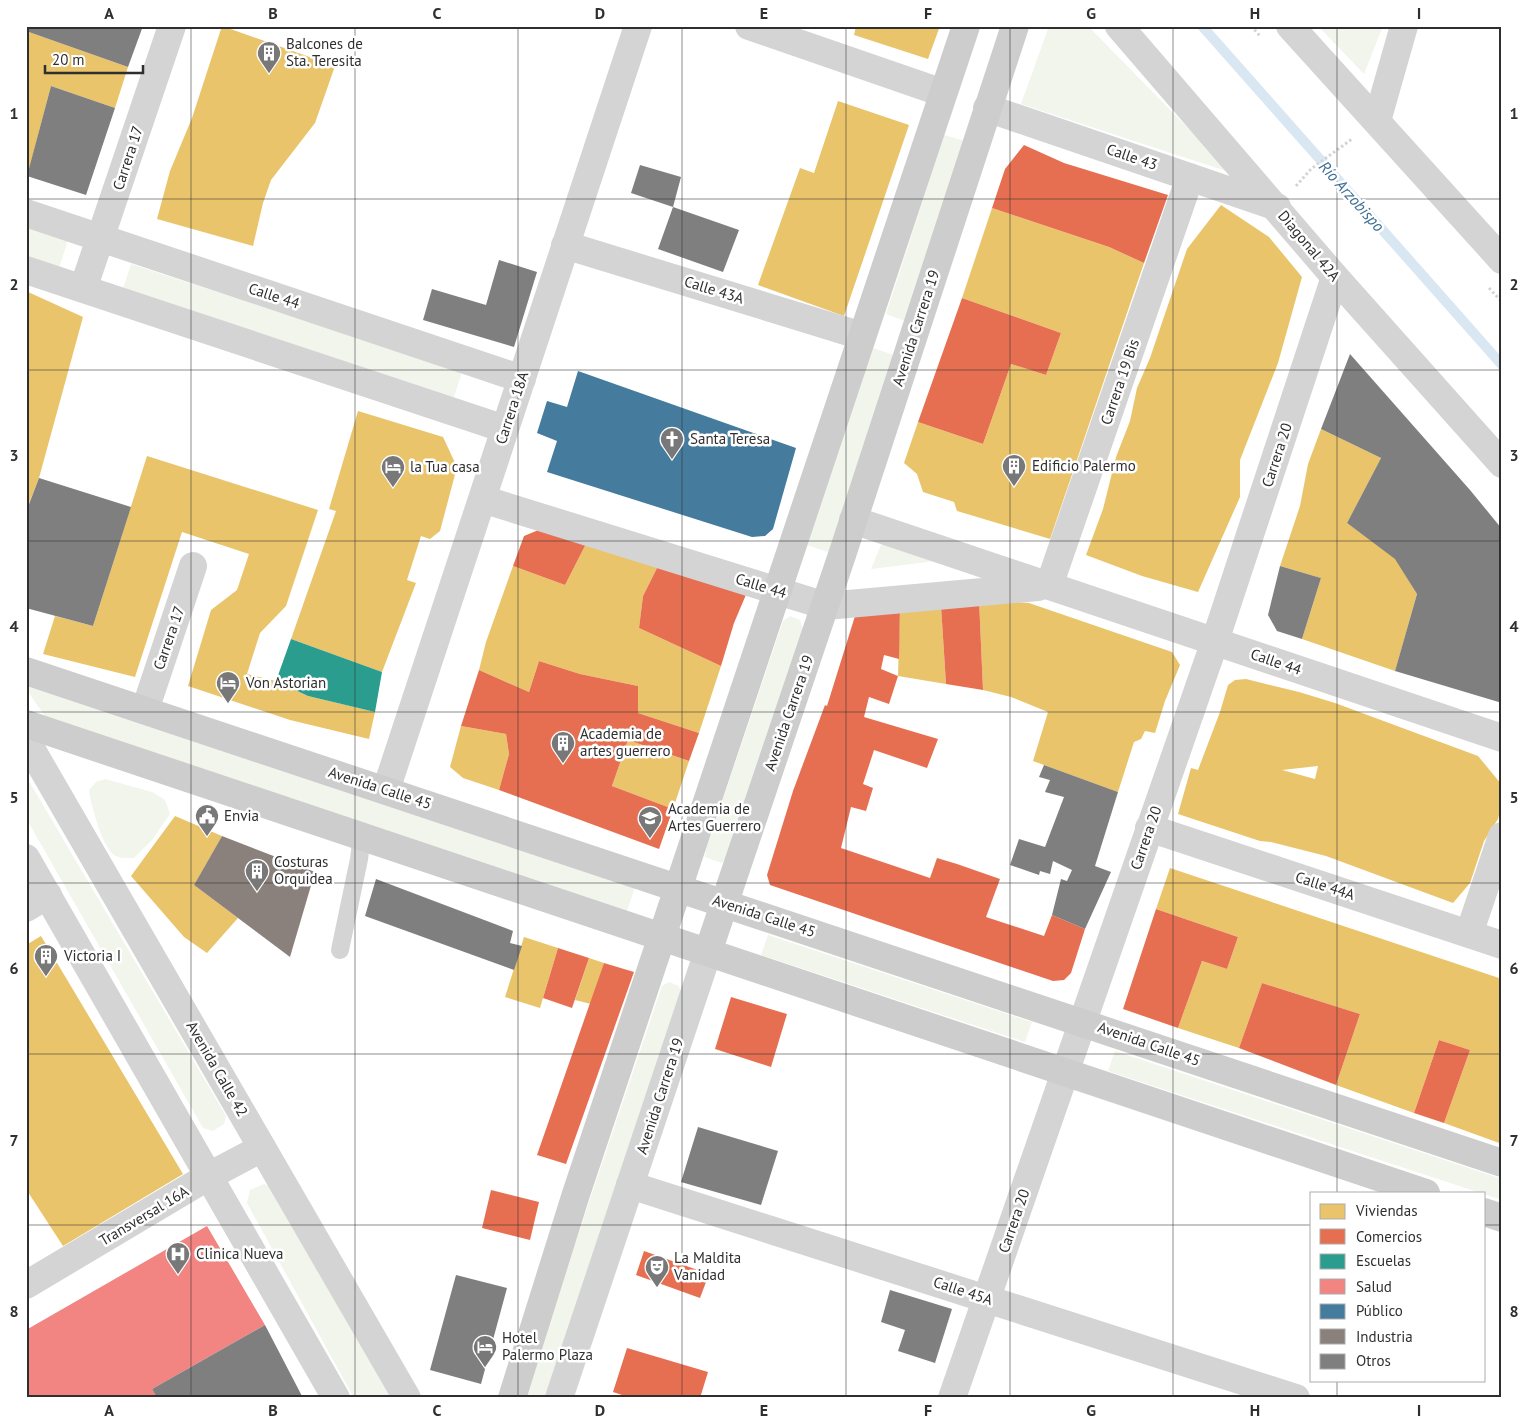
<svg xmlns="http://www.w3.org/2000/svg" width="1528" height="1424" font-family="'PT Sans',sans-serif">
<rect width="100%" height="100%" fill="#fff"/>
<path fill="#f1f5ec" d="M1049,26h39l144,147 -211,-69z
M1318,26h65l-19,48z
M944,135l21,6 -60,180 -19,-7z
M26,226l42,14 -11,34 -31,-10z
M131,264l331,108 -9,28 -331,-108z
M873,348l21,7 -66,197 -21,-7z
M883,540l60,20 -72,9z
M790,616l10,4 3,9 -77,229 -4,5 -17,-6 1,-7 77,-229z
M26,685l609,202 -8,24 -580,-192 -21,-30z
M26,776l200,340 -2,8 -11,7 -10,-3 -177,-310z
M105,779l47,13 13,8 5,14 -18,26 -18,18c-7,0 -17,1 -22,-5 -11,-11 -21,-48 -23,-63l7,-8z
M768,935l264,87 -7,20 -264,-87z
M669,982l10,4 2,7 -134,405h-24l139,-412z
M1115,1051l387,128v21l-394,-129z
M264,1184l10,4 118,210h-38l-107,-195 3,-13z"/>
<path fill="#e9c46a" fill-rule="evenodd" d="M222,26l113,40 -20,57 -44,57 -8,23 -10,43 -96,-27 13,-48 22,-53z
M856,26h84l-12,33 -74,-24z
M26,31l102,36 -13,41 -64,-22 -24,91z
M838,101l71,24 -65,191 -86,-31 42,-117 14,5z
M1221,205l48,32 33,40 -24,86 -38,97v37l-42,95 -56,-16 -56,-21 17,-46 13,-52 14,-36 7,-33 13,-30 37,-109z
M992,208l117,39 35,16 -94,276 -93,-28 -3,-9 -31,-10 -6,-18 -13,-11 14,-41 65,22 28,-80 35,11 15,-42 -99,-35z
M26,291l57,26 -44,161 -13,33z
M358,411l85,26 14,30 -17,64 -10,8 -9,-3 -14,44 9,3 -34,89 -91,-33 45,-128 -7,-2z
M1321,429l60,29 -34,65 49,36 21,35 -22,77 -93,-32 19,-61 -41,-12 20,-60 8,-42z
M147,456l171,54 -32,96 -26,27 -13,41 29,7 32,15 67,16 -6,27 -79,-19 -102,-34 23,-76 26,-20 12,-36 -67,-22 -47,145 -92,-23 12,-38 38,10z
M588,540l73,20 -18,36 -4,32 82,38 -22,67 -61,-20v-27l-58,-12 -41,-13 -10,31 -50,-22 7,-28 27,-76 52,19z
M979,599l50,4 143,49 8,13 -15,36 -10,32 -10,-2 -4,8 -7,3 -16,50 -85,-31 15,-49 -37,-15 -28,-7z
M900,606h41l5,78 -48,-8z
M1246,679l53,13 36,11 143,53 24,29v17l-4,17 -14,22 -14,42 -17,20 -127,-47 -55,-14 -11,-1 -82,-27 13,-46 7,2 22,-58 8,-27 7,-5zM1318,766l-3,13 -33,-9z
M461,726l45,8 3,20 -10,36 -36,-12 -13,-11z
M628,740l61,21 -16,48 -61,-23z
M175,816l47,20 -28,49 44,33 -31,35 -23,-16 -53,-61z
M1170,868l332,111v165l-58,-21 26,-73 -31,-10 -25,73 -78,-28 24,-71 -98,-31 -23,65 -61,-20 24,-67 25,8 11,-32 -82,-28z
M41,936l142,238 -120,72 -37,-57v-244z
M524,937l34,11 -18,60 -35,-11z
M589,958l15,5 -13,41 -16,-4z"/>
<path fill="#e76f51" d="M1024,145l40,18 104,32 -24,68 -35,-16 -117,-39 13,-39z
M962,298l99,35 -15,42 -35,-11 -28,80 -65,-22z
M541,529l47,11 -23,45 -52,-19 11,-30z
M661,560l87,30 -14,33 -13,43 -82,-38 4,-32z
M979,599l4,91 -37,-6 -5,-78z
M900,606l-1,53 -15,-4 -3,14 17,7 -9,28 -20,-7 -5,20 74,22 -11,29 -53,-18 -11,34 10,4 -7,23 -15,-4 -10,41 89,30 7,-20 20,6 43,15 -14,38 58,19 8,-21 33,14 -14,44 -7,7 -11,1 -283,-96 -3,-10 26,-84 32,-86 2,1 28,-90z
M539,661l41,13 58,12v27l61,20 -10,28 -61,-21 -16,46 61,23 -14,40 -160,-59 10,-36 -3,-20 -45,-8 18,-56 50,22z
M1156,909l82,28 -11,32 -25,-8 -24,67 -55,-19z
M558,948l31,10 -17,50 -29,-10z
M604,963l30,9 -68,192 -29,-9z
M1262,983l98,31 -24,71 -97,-37z
M731,997l56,17 -16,53 -56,-18z
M1439,1040l31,10 -26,73 -30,-10z
M491,1190l48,12 -9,38 -48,-12z
M644,1251l65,23 -9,24 -64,-23z
M627,1348l81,24 -8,26h-69l-18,-6z"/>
<path fill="#2a9d8f" d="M291,639l91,33 -7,40 -67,-16 -32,-15z"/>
<path fill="#f28482" d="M207,1226l58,99 -113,64 5,9h-131v-68z"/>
<path fill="#457b9d" d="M578,371l218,77 -23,81 -8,7 -13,1 -205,-65 10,-31 -20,-8 10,-32 20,6z"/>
<path fill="#8a817c" d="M222,836l93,36 -25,85 -96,-72z"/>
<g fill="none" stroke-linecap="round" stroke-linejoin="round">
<path stroke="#d9e7f2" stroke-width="10" d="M1202,26l300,339"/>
</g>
<path fill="#7f7f7f" d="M26,26h117l-15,41 -102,-36z
M51,86l64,22 -29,87 -59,-19z
M640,165l41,12 -8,30 -42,-14z
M673,207l66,23 -16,42 -65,-23z
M499,260l38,12 -23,75 -91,-27 9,-31 54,16z
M1350,354l120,136 32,39v174l-107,-32 22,-77 -22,-35 -48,-36 34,-65 -60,-29z
M39,478l92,29 -38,119 -67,-18v-96z
M1280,566l41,12 -19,61 -25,-8 -9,-16z
M1044,765l74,27 -23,74 16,6 -26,57 -33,-14 9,-36 6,2 5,-11 -19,-9 -3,13 -10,-3 -1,4 -29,-10 9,-26 26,8 19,-50 -19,-5 5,-12 -11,-3z
M376,879l137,52 -3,12 12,3 -8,24 -149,-54z
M698,1127l80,24 -17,54 -80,-23z
M456,1275l51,13 -26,96 -51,-14z
M890,1290l62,19 -17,54 -37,-12 7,-21 -24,-8z
M265,1325l38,73h-146l-5,-9z"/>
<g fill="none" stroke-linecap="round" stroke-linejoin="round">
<path stroke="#d4d4d4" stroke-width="3" stroke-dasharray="2.5 2.5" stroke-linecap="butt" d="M1251,26l10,11
M1296,186l15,-17 41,-30
M1489,288l13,14"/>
<path stroke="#d4d4d4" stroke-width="18" d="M340,950l19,-91 3,-23"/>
<path stroke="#d4d4d4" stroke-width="28" d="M749,26l194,67
M987,108l290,99
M1377,121l27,-95
M26,213l496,166
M565,245l297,91
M26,270l479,159
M83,289l89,-263
M482,499l344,107 212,-19
M853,520l649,218
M1049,586l141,-409
M145,710l48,-144
M386,790l252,-764
M1149,828l353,117
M26,908l22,-13
M1469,934l33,-98
M630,1185l666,213
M26,1285l183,-109 53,-28
M952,1398l263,-757 120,-364"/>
<path stroke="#d4d4d4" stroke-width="28" d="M1119,26l216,251 167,187
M1290,26l212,234
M26,740l381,658
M26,858l310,540
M559,1398l149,-446"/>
<path stroke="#cdcdcd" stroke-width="28" d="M26,671l1476,492
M26,724l1400,469
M708,952l134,-397 173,-529
M1484,1212l18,6
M512,1398l64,-204 390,-1168"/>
</g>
<path fill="none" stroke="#2f2f2f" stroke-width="1" stroke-opacity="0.55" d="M191,26v1372M355,26v1372M518,26v1372M682,26v1372M846,26v1372M1010,26v1372M1173,26v1372M1337,26v1167M26,199h1476M26,370h1476M26,541h1476M26,712h1476M26,883h1476M26,1054h1476M26,1225h1286M1484,1225h18M1337,1380v18"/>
<defs>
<g id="building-pin" transform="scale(1.25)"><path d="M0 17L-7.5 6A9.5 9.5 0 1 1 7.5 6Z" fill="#787878" stroke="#fff"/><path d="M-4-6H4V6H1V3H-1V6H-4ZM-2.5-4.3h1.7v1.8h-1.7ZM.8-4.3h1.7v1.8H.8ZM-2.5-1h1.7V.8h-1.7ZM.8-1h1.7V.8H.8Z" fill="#fff"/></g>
<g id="church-pin" transform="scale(1.25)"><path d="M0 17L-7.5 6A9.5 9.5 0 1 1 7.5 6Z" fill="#787878" stroke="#fff"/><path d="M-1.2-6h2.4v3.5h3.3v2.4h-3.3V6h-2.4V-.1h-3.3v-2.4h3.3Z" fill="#fff"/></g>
<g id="hotel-pin" transform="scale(1.25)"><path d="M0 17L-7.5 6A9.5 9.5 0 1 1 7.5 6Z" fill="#787878" stroke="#fff"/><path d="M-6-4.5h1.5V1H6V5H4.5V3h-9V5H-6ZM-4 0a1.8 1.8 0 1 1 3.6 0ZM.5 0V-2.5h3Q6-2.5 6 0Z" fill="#fff"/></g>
<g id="civic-pin" transform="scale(1.25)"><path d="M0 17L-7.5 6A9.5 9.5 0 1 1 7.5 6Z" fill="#787878" stroke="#fff"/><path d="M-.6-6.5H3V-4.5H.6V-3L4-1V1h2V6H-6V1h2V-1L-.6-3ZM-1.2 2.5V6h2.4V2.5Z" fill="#fff"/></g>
<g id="school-pin" transform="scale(1.25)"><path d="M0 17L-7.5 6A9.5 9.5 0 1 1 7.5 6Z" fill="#787878" stroke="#fff"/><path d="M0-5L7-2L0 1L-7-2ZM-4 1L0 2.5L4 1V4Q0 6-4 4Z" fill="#fff"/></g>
<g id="hospital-pin" transform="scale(1.25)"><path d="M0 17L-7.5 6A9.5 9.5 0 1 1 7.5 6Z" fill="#787878" stroke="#fff"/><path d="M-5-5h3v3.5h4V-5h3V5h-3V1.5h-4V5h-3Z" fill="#fff"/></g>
<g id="theatre-pin" transform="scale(1.25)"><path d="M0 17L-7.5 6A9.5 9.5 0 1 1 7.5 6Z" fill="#787878" stroke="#fff"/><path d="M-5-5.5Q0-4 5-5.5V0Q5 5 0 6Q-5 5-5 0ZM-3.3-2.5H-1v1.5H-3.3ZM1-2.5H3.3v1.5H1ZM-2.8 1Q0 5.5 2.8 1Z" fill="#fff"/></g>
</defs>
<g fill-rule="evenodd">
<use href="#building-pin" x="269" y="53"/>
<use href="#church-pin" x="672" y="439"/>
<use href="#building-pin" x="1014" y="466"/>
<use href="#hotel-pin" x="393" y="467"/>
<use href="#hotel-pin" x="228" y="683"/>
<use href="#building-pin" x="563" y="743"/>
<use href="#civic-pin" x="207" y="816"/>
<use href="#school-pin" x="650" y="818"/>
<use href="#building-pin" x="257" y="871"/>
<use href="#building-pin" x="46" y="956"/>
<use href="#hospital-pin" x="178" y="1254"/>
<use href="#theatre-pin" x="657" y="1267"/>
<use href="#hotel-pin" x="485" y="1347"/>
</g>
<g text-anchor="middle" stroke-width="5" stroke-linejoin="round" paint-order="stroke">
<g font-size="15" fill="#2f2f2f" stroke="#fff" text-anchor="start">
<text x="286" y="49">Balcones de<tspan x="286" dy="17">Sta. Teresita</tspan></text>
<text x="690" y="444">Santa Teresa</text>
<text x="1032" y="471">Edificio Palermo</text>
<text x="410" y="472">la Tua casa</text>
<text x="246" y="688">Von Astorian</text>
<text x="580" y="739">Academia de<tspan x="580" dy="17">artes guerrero</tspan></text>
<text x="668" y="814">Academia de<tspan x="668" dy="17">Artes Guerrero</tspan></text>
<text x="224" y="821">Envia</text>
<text x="274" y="867">Costuras<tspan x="274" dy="17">Orquidea</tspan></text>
<text x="64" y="961">Victoria I</text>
<text x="196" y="1259">Clinica Nueva</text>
<text x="674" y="1263">La Maldita<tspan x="674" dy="17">Vanidad</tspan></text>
<text x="502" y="1343">Hotel<tspan x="502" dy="17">Palermo Plaza</tspan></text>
</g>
<g font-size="15" fill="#2f2f2f" stroke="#fff">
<text transform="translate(1132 157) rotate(19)" y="5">Calle 43</text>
<text transform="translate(128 158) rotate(-72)" y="5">Carrera 17</text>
<text transform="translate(1309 246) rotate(50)" y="5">Diagonal 42A</text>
<text transform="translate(714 290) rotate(17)" y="5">Calle 43A</text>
<text transform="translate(274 296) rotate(18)" y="5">Calle 44</text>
<text transform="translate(916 328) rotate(-72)" y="5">Avenida Carrera 19</text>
<text transform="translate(1120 382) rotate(-71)" y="5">Carrera 19 Bis</text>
<text transform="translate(512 408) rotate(-72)" y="5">Carrera 18A</text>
<text transform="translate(1277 455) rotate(-72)" y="5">Carrera 20</text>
<text transform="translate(761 586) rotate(17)" y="5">Calle 44</text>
<text transform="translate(169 638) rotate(-71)" y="5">Carrera 17</text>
<text transform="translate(1276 662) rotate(19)" y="5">Calle 44</text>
<text transform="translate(789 713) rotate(-71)" y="5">Avenida Carrera 19</text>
<text transform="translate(380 788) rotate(18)" y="5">Avenida Calle 45</text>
<text transform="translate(1146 838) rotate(-71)" y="5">Carrera 20</text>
<text transform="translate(1325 886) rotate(18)" y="5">Calle 44A</text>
<text transform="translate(764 916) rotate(18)" y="5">Avenida Calle 45</text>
<text transform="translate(1149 1044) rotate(19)" y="5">Avenida Calle 45</text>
<text transform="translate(217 1069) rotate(60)" y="5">Avenida Calle 42</text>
<text transform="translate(660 1096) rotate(-72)" y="5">Avenida Carrera 19</text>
<text transform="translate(144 1216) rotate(-31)" y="5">Transversal 16A</text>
<text transform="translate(1014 1221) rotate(-71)" y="5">Carrera 20</text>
<text transform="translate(963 1291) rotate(18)" y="5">Calle 45A</text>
</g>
<g font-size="16" font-style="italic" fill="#3d6e92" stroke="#fff">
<text transform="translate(1352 196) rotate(48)" y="6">Río Arzobispo</text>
</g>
</g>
<rect width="1528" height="1424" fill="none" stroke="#ffffff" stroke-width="55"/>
<rect x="1310" y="1192" width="175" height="190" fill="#ffffff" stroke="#acacac"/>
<rect x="1320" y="1204" width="25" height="15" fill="#e9c46a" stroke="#acacac"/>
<text x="1356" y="1216" font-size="15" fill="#2f2f2f">Viviendas</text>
<rect x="1320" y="1229" width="25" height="15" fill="#e76f51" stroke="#acacac"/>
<text x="1356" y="1242" font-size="15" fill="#2f2f2f">Comercios</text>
<rect x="1320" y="1254" width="25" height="15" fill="#2a9d8f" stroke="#acacac"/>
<text x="1356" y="1266" font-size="15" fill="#2f2f2f">Escuelas</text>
<rect x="1320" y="1279" width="25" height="15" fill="#f28482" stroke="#acacac"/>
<text x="1356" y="1292" font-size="15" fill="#2f2f2f">Salud</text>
<rect x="1320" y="1304" width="25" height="15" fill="#457b9d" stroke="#acacac"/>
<text x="1356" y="1316" font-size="15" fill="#2f2f2f">Público</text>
<rect x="1320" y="1329" width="25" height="15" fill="#8a817c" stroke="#acacac"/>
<text x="1356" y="1342" font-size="15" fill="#2f2f2f">Industria</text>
<rect x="1320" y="1354" width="25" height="15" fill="#7f7f7f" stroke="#acacac"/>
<text x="1356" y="1366" font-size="15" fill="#2f2f2f">Otros</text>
<path d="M45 65v8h98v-8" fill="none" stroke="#2f2f2f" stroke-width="2.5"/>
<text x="52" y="65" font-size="15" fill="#2f2f2f" stroke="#ffffff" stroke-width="4" paint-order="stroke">20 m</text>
<rect x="28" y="28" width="1472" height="1368" fill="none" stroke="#2f2f2f" stroke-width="2"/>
<g font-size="16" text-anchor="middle" font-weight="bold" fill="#2f2f2f">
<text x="109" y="19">A</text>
<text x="273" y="19">B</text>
<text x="437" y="19">C</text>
<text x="600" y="19">D</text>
<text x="764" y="19">E</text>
<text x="928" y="19">F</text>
<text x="1091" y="19">G</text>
<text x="1255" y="19">H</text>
<text x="1419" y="19">I</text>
<text x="14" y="119">1</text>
<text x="1514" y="119">1</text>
<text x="14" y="290">2</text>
<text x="1514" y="290">2</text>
<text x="14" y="461">3</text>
<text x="1514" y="461">3</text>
<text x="14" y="632">4</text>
<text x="1514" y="632">4</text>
<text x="14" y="803">5</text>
<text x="1514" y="803">5</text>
<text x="14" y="974">6</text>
<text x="1514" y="974">6</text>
<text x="14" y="1146">7</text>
<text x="1514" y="1146">7</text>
<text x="14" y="1317">8</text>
<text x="1514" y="1317">8</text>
<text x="109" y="1416">A</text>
<text x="273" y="1416">B</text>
<text x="437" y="1416">C</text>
<text x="600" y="1416">D</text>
<text x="764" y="1416">E</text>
<text x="928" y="1416">F</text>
<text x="1091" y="1416">G</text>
<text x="1255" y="1416">H</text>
<text x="1419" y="1416">I</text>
</g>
</svg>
